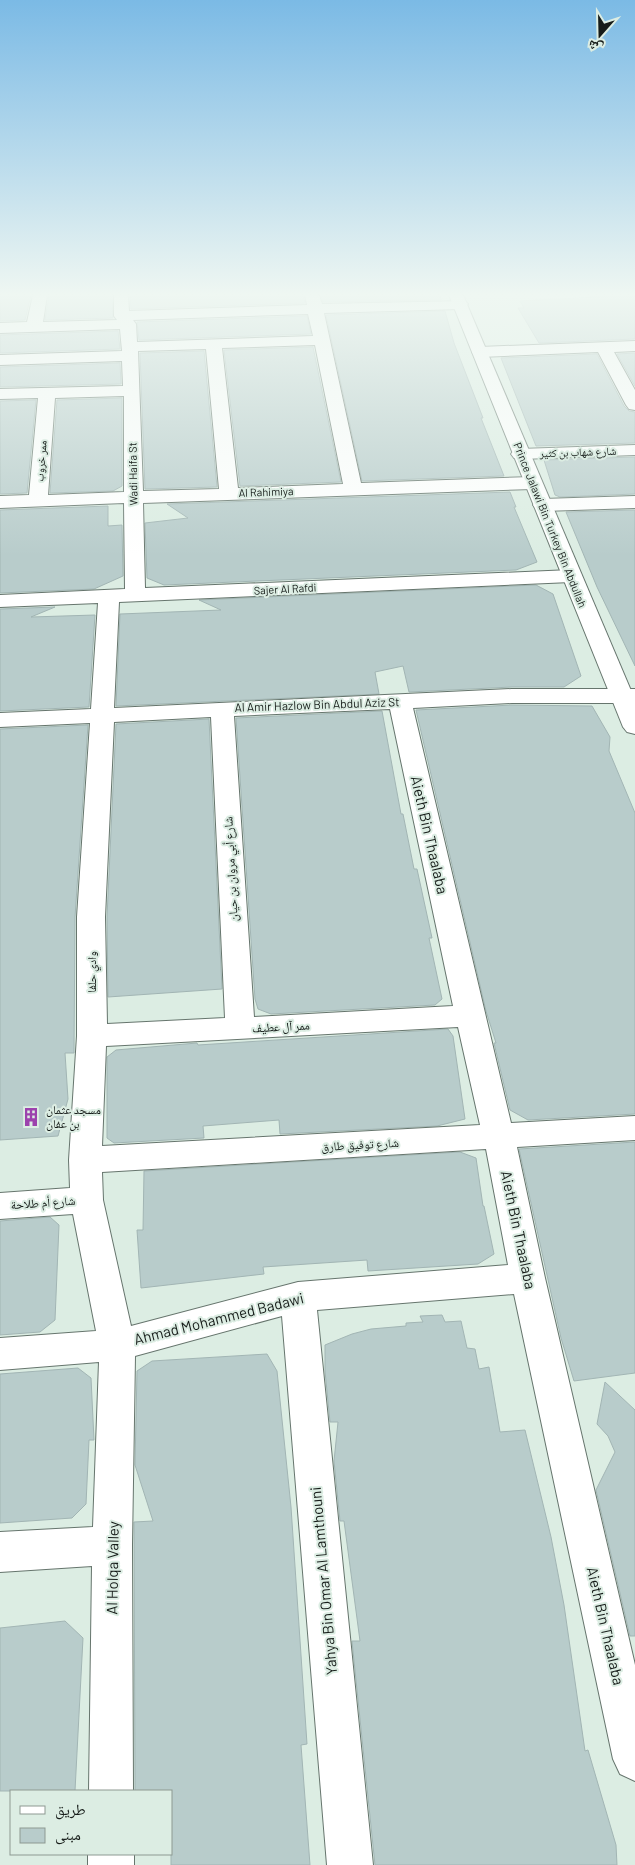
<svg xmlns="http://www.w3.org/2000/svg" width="635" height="1865" font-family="Barlow,'Noto Naskh Arabic',sans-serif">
<rect width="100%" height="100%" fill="#dcede3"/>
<path fill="#b8cccb" stroke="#a2b5b4" d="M0,295h31l-6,25 -25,1z
M49,295h63l1,23 -68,2z
M130,295h173l2,8 -174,6z
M321,295h119l1,5 -118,2z
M635,295v44l-96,4 -21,-35h6l-4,-7z
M445,311l9,32 29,75h-2l23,58 -142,5 -36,-166z
M307,316l4,18 -172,6 -2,-18z
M118,331l2,18 -120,4v-18z
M313,347l28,135 -101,4 -16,-136z
M204,351l13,136 -72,2 -5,-136z
M635,353v33l-18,-32z
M597,354l27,52 5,5 6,1v31l-99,3 -35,-88z
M120,363l1,21 -121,3v-20z
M122,398v88l-9,5 -63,2 7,-93z
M36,400l-9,93 -27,1v-93z
M635,457v37l-75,3 -5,-2 -11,-35z
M510,492l6,15h-2l23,55 -21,8 -352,15 -17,-7 -2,-55 43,-5 -21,-14z
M108,506v20l14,-1 1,51 -29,13 -94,4v-83z
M635,510v156l-38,-79 -31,-75z
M536,585l17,9 28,82 -17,11h-52l-103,5 -6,-26 -28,6 4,22 -263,12 4,-92 101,-4 -22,-10z
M55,607l-24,10 64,-2 -6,92 -89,4v-102z
M512,705l80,1 18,31 -1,14 26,62v301l-107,6 -18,-10 -16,-67h2l-10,-32 -70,-301z
M382,711l19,103h2l11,55h3l15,69h-3l13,61 -7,6 -164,9 -13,-5 -3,-10 -19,-281z
M209,719l13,270 -114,8 -1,-80 9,-193z
M88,725l-13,192 -1,136h-9l3,46 -10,37 -58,4v-411z
M448,1029l5,7 12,83 -28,7 -157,8 -1,-14 -76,6 1,12 -90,5 -7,-5v-81l9,-7 81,-7 1,2z
M635,1142v231l-61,8 -13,-43 -42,-189z
M460,1152l16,6 7,48h1l10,48 -16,10 -110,7 -1,-11 -104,7 1,7 -123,14 -4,-58h6l1,-59z
M50,1217l9,8 -4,95 -15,12 -40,3v-114z
M442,1315l3,7 16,-1 6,27 8,1 4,20 10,-2 11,65 25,-2 26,107 13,68 21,146 3,-1 28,95 1,20h-242l-23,-224h8l-16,-120h-4l-6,-60 4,-39h-8l-5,-51v-26l27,-11 19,-5 35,-3v-3l17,-1 -3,-6z
M267,1354l10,17 14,136 16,237 -6,1 9,120h-139v-74h-36l-1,-269 19,-1 -18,-56 2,-94 15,-10z
M78,1368l13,10 3,62h-5l-3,64 -14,14 -72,5v-149z
M605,1382l30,28v226h-5l-34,-146 19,-38 -7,-16 -11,-12z
M65,1621l18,17 -8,153h-75v-163z"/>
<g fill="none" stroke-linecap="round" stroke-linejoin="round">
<g stroke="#66756d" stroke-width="2">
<path id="street" d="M33,295h14l-4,27 74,-2 -3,-4v-21h14l1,16 178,-6 -2,-10h14l3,9 143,-3 3,3 -3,3 -5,2 -136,4 37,170 171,-6 7,2 2,4 -2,4 -7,2 -389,14 2,85 426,-18 7,2 3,4 -3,4 -7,2 -452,20 -5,106 398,-19h123v14h-123l-99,5 98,415 124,-7v24l-118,7 28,131 90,387v116l-15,-7 -7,-15 -99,-465 -197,16 56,555h-46l-45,-549 -147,40 -3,189 1,246h-44l3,-225 -92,6v-40l93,-5 6,-165 -99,8v-32l96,-7 -23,-117 -73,5v-26l70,-5 -1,-28 8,-124v-119l13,-194 -90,4v-14l91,-4 7,-106 -98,4v-12l125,-6 -1,-86 -124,5v-12l29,-1 9,-97 -38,1v-10l123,-3 -1,-25 -122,4v-10l122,-4 -2,-22 -120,4v-10l27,-1zM308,314l5,22 -176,6 -1,-18 -3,-4zM315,345l28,139 -105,4 -16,-140zM206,349l13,140 -76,2 -5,-140zM124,396v96l-76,3 7,-97zM390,709l63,297 -199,11 -20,-301zM211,717l14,301 -118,6 -2,-107 9,-195zM458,1027l22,98 -378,21 4,-100zM486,1149l22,116 -210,17 -167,44 -28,-126 -1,-28z
M635,341v10l-21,1 21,38v20l-6,-1 -3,-4 -28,-53 -118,5 -6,-2 -2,-3 2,-3 6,-2z
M635,445v10l-115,4 -6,-1 -3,-4 3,-4 6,-1z
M635,496v12l-92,3 -7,-2 -3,-4 3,-4 7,-2z
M88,1854h46v11h-46z"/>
</g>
<g stroke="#66756d" stroke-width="2">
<path id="secondary" d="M449,295h14l172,405v34l-8,-2 -4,-5z"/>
</g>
<use href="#street" fill="#fff" fill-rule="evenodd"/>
<use href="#secondary" fill="#fff" fill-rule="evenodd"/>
</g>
<linearGradient id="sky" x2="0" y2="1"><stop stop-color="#7bbae5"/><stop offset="0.53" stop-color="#eff7f2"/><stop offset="1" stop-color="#eff7f2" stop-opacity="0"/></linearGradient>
<rect width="635" height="556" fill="url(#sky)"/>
<defs>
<g id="building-bare" transform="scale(1.5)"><path d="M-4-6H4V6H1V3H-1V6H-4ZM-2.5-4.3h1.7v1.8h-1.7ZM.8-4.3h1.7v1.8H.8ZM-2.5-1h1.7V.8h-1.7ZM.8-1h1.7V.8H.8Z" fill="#9c42ad" stroke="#dcede3" stroke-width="2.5" paint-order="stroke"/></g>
</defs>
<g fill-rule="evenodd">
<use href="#building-bare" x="31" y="1117"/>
</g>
<g text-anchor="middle" stroke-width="4" stroke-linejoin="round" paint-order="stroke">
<g font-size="11" fill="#161c19" stroke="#dcede3">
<text transform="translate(578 452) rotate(-2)" y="4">شارع شهاب بن كثير</text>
<text transform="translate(41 461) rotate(-85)" y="4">ممر خروب</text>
<text transform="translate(133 474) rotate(-91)" y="4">Wadi Haifa St</text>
<text transform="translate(266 492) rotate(-2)" y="4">Al Rahimiya</text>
<text transform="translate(550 525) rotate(68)" y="4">Prince Jalawi Bin Turkey Bin Abdullah</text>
<text transform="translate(285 589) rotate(-3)" y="4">Sajer Al Rafdi</text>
</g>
<g font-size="12" fill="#161c19" stroke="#dcede3">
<text transform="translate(317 705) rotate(-2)" y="4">Al Amir Hazlow Bin Abdul Aziz St</text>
<text transform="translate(231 869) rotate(-93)" y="4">شارع أبي مروان بن حيان</text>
<text transform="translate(92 972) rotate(-90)" y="4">وادي حلفا</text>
<text transform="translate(281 1027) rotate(-3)" y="4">ممر آل عطيف</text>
<text transform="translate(360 1145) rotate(-3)" y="4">شارع توفيق طارق</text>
<text transform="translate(43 1203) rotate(-4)" y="4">شارع أم طلاحة</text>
</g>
<g font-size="12" fill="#161c19" stroke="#dcede3" text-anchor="start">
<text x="46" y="1114">مسجد عثمان<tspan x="46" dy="14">بن عفان</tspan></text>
</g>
<g font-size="15" fill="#161c19" stroke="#dcede3">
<text transform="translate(429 835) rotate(77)" y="5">Aieth Bin Thaalaba</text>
<text transform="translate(518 1230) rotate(78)" y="5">Aieth Bin Thaalaba</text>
<text transform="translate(219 1319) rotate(-14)" y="5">Ahmad Mohammed Badawi</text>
<text transform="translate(113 1568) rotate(-89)" y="5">Al Holqa Valley</text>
<text transform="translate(324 1581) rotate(-95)" y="5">Yahya Bin Omar Al Lamthouni</text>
<text transform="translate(605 1626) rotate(77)" y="5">Aieth Bin Thaalaba</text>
</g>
</g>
<rect x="10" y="1790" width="162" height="65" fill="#dcede3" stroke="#8d9992"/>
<rect x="20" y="1806" width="25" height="8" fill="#ffffff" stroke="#8d9992"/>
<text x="55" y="1815" font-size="15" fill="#161c19">طريق</text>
<rect x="20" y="1828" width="25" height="15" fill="#b8cccb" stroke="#8d9992"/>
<text x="55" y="1840" font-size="15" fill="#161c19">مبنى</text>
<g transform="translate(600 35) rotate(200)" stroke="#dcede3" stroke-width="4" paint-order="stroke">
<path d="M0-4L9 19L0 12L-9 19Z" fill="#161c19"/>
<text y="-8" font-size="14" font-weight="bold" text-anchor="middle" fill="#161c19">ش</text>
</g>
</svg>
